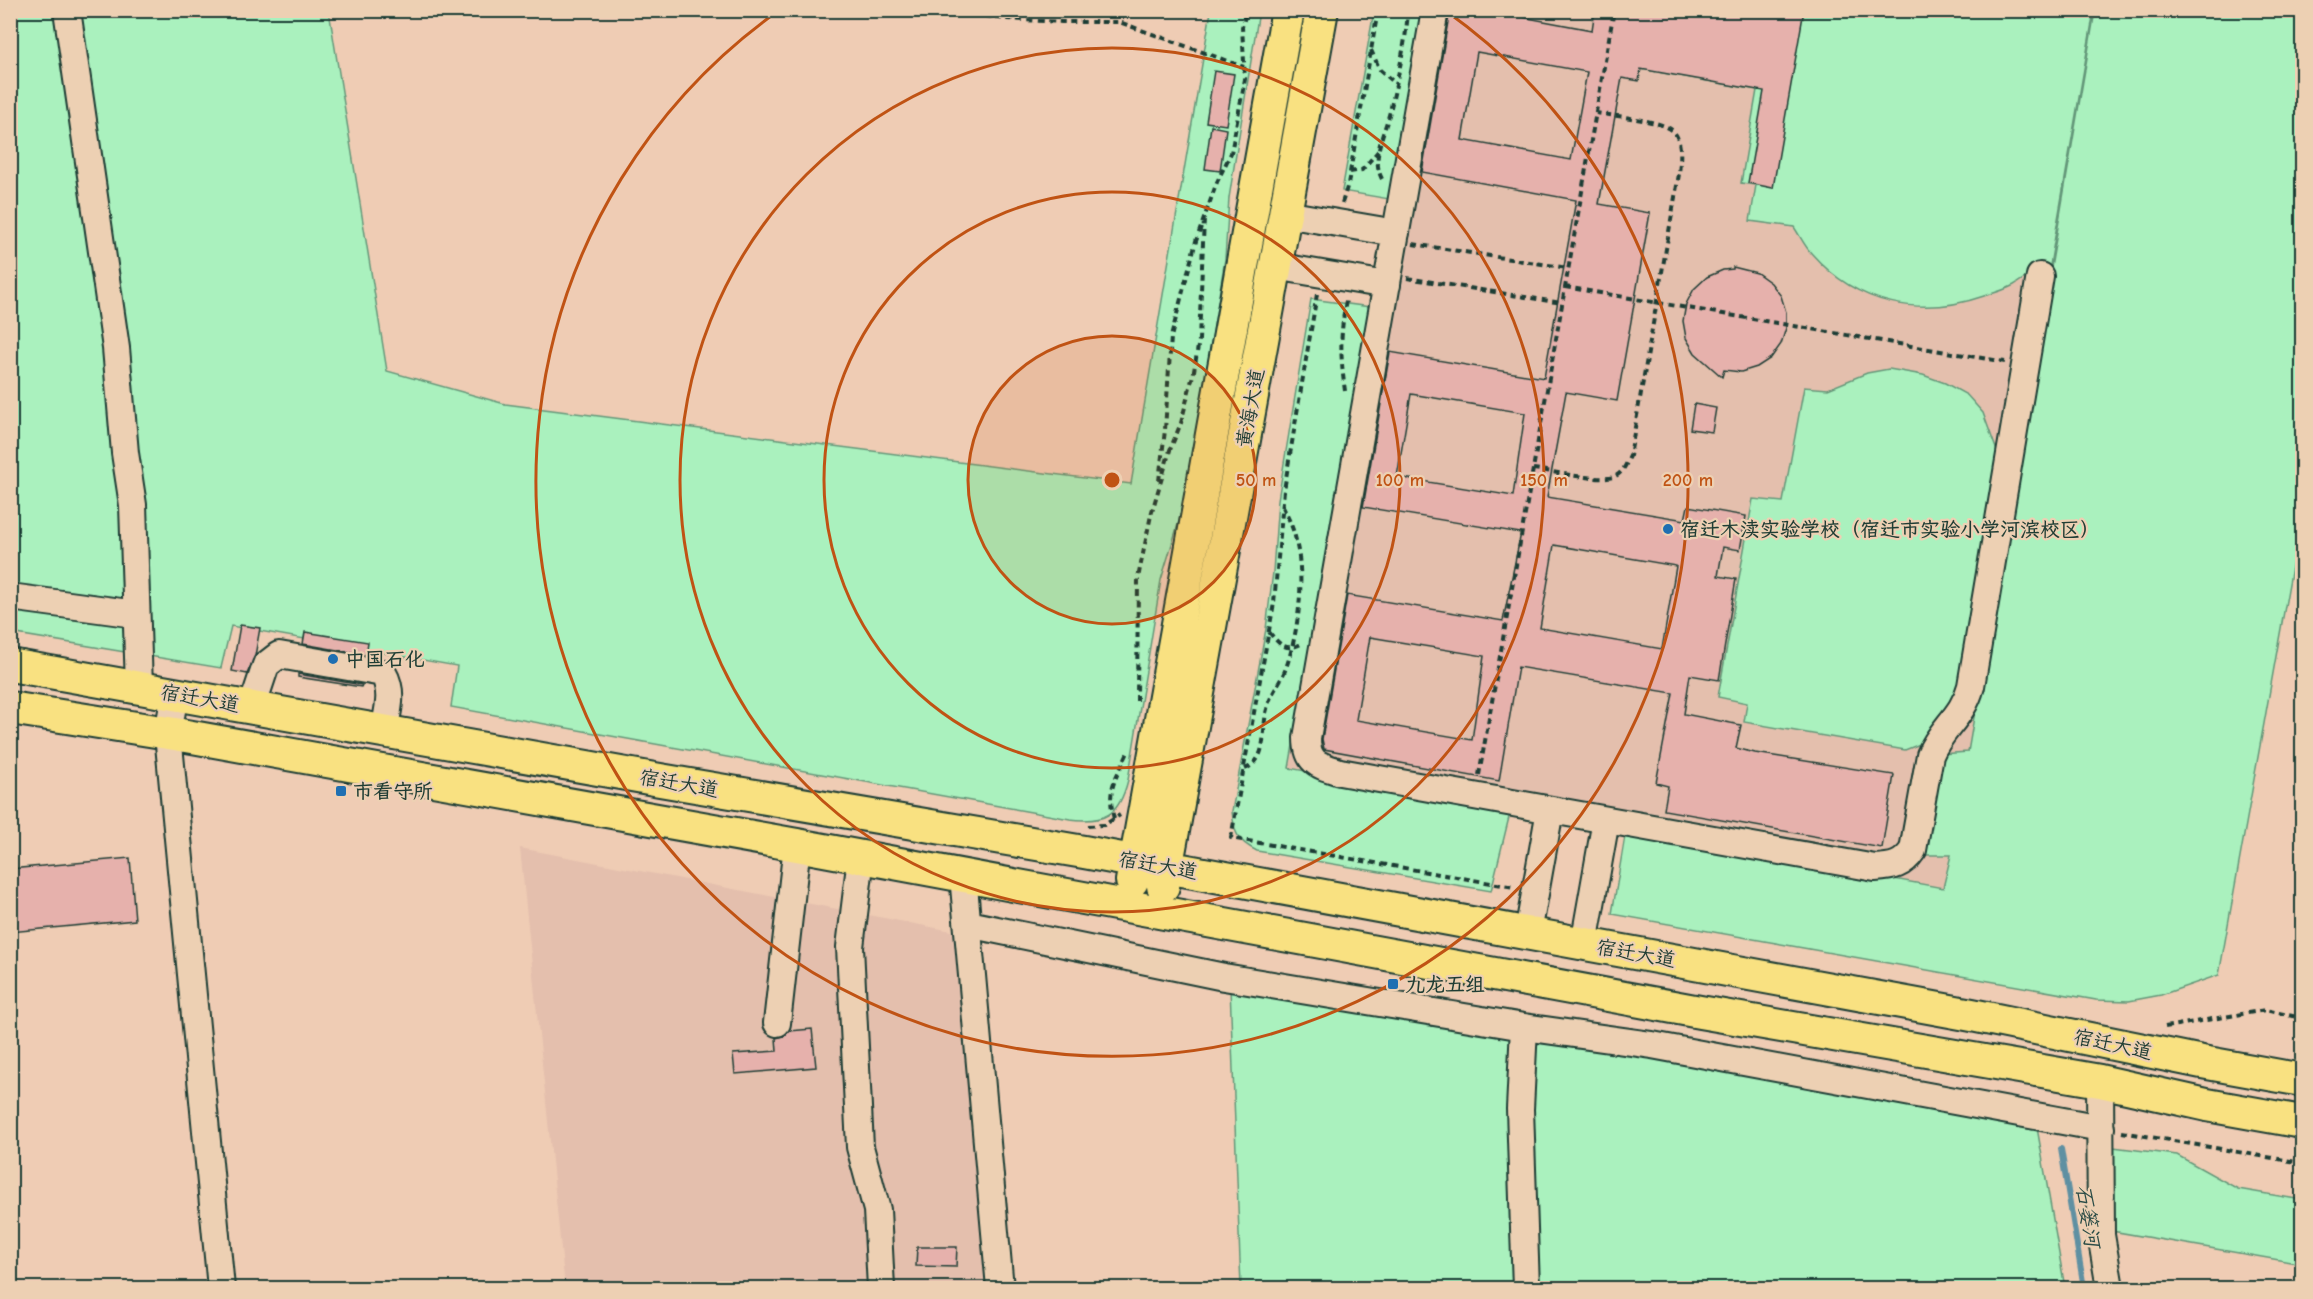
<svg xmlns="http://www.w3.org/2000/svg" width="2313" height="1299" font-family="'Comic Neue','LXGW WenKai TC',sans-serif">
<rect width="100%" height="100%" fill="#efccb4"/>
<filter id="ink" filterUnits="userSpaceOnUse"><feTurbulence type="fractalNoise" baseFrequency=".0167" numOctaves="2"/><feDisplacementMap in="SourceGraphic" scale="12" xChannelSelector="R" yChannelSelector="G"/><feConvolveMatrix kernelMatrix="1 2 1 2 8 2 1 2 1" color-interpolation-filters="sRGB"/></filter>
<g filter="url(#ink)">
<path fill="#e4bfad" d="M1422,11h673l-127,741 -28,3 -18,100 29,-1 -8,35 -655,-120z
M520,848l437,84 29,356h-421z"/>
<path fill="#aaf1be" stroke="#649779" stroke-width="1.5" d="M10,11h319l58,360 118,33 626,80 80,-473h48l-30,187 -4,61 -31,188 -15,74 -18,59 -33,200c-9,36 -23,43 -58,39l-619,-112 6,-41 -226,-40 -10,42 -210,-35z
M1374,11h48l-33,188 -47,-8z
M1635,11h459l-46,266c-5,0 -13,-3 -18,-1 -5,1 -11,6 -16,9 -9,5 -20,8 -30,11 -63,22 -127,9 -172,-42 -7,-7 -12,-18 -18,-27l-44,-6 6,-36 -15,-2 16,-93 -116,-21z
M2095,11h207v500l-83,464 -58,20 -32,6 -33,-1 -484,-86 14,-84 317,58 8,-33h-30l19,-101 28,-2z
M1311,299l59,8 -81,461 222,41 -20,82 -234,-40c-20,-10 -23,-18 -25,-40l34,-182 7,-57 5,-72z
M1889,369l34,6 22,8 22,12 16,18 15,41 -35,228 -30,51 -13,11 -15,6 -161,-28 3,-19 -29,-6 35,-198 30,3 21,-115 24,2 39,-16z
M1230,987l805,129 30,172h-824z
M2113,1147l64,8 61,34 64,11v64l-190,-33z"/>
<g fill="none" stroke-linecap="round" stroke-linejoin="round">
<path stroke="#5f90a2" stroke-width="6" d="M2061,1149l23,139"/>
</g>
<path fill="#e6b1ac" stroke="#1f3d34" stroke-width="1.5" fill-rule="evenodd" d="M1450,10h35l107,20 3,-20h209l-31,178 -25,-5 16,-92 -123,-22 -2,12 -17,-3 -23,126 51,9 -33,188 -51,-9 -19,105 138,23 3,-14 58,10 -6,34 -17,-3 -5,29 18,3 -17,101 -29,-5 -6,39 57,11 -5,23 19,5 139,22 -12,73 -218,-38 4,-24 -12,-3 17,-90 -155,-26 -19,114 -175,-32 -2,-10 25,-144 156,26 18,-88 -158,-26 27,-155 154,26 32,-178 -154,-28zM1477,52l110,20 -16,88 -109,-20zM1411,394l114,19 -12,83 -116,-19zM1554,545l122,21 -14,83 -122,-21zM1370,637l114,19 -12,84 -116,-20z
M1214,71l20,3 -8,51 -20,-3z
M1211,126l15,3 -6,42 -15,-2z
M1733,267l24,6 14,10 10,13 5,16v16l-5,16 -10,14 -14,9 -16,5 -17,-2 -2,7 -27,-24 -9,-15 -3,-17 3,-17 8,-15 13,-12 16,-7 10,-1z
M1694,404l22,4 -4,24 -22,-3z
M240,625l20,3 -5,28 -8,18 -15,-3z
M305,632l63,10 -2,13 -63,-11z
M298,674l64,11 -1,2 -63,-10z
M130,858l5,62 -125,12v-63z
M812,1029l4,38 -81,7 -2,-20 44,-3 -1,-13 8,-2 5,-5z
M917,1247h40l-1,20 -40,-1z"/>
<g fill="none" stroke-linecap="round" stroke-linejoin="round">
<g stroke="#1f3d34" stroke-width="30">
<path id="minor" d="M67,10l49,338 9,105 8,52 6,182
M1435,10l-128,728c0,25 11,27 33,34l535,96c18,-1 28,-3 38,-18l17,-95c11,-27 33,-38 41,-69l69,-410
M1285,214l111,19
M1275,266l112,19
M10,597l126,17
M175,693l-7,41 53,554
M252,707l14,-42 13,-10 104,18c11,19 5,37 1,58
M861,857l-11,90 10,200 17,63 4,78
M963,875l37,413
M968,924l256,53 300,50 128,18 449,83
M1528,933l22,-123
M1584,944l22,-124
M777,1023l20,-178
M1524,1027l-4,82 6,179
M2100,1081l1,154 9,53"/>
</g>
<g stroke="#1f3d34" stroke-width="36">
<path id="major" d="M10,665l650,115 424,72 888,163 230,47 100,18
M10,708l171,27 616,110 903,167 400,69 107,24 95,17
M1132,881l156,-871
M1163,886l159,-876"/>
</g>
<path stroke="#1f3d34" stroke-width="4" stroke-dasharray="6 4.5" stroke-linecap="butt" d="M944,10l62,9 56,3h57l125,45
M1371,50l9,20 16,14
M1350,172l12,-2 17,-20
M1382,179c-12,-23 4,-48 9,-72 7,-31 15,-64 17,-97
M1342,203l6,-19 30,-174
M1413,244l155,24
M1407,278l155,25
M1565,287l440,75
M1317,294l-33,196 -10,113 -43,235 283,49
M1345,391c-5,-37 -5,-55 1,-91
M1533,469c17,2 66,13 80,8 10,-3 13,-13 17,-21l49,-282c1,-13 4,-31 -5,-42 -10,-12 -61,-16 -78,-19
M1159,481l6,-51 6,-93 25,-96 21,-59 14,-29 14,-74 -3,-52 3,-11 4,-6
M1269,632c10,12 16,20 32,12
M1137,701l1,-123 13,-63 19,-65 11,-27 13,-52 5,-31 5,-122
M1245,769c24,-10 16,-39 22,-60 3,-15 14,-27 19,-41 12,-34 19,-87 11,-122 -2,-14 -8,-27 -14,-39
M1479,775l135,-765
M1114,819c-8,-31 2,-40 14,-67
M1088,826l16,-1 16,-10
M2165,1027l100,-17 37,8
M2122,1132l180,31"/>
<use href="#minor" stroke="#edd0b3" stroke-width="26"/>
<use href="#major" stroke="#f9e181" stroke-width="32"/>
</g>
</g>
<circle cx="1112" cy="480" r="144" fill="#c05314" fill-opacity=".12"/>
<g fill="none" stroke="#c05314" stroke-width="3">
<circle cx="1112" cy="480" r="144"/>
<circle cx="1112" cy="480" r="288"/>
<circle cx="1112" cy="480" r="432"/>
<path d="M1446 11A576 576 0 1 1 778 11"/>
</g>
<g fill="#1f6fb2" stroke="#edd0b3" stroke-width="2">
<circle cx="1668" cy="529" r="6"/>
<circle cx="333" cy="659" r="6"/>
<rect x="335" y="785" width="12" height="12" rx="3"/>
<rect x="1387" y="978" width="12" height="12" rx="3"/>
</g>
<g text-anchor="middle" stroke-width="4.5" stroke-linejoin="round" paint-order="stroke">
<g font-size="20" fill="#1f3d34" stroke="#edd0b3">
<text transform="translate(1250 408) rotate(-80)" y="7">黄海大道</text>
<text transform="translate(200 698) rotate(10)" y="7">宿迁大道</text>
<text transform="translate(679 783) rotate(10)" y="7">宿迁大道</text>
<text transform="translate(1158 865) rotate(10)" y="7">宿迁大道</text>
<text transform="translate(1636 953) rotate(10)" y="7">宿迁大道</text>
<text transform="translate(2113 1044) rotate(12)" y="7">宿迁大道</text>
</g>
<g font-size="20" font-weight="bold" fill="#1f3d34" stroke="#edd0b3" text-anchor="start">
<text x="1680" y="536">宿迁木渎实验学校（宿迁市实验小学河滨校区）</text>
<text x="345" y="666">中国石化</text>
<text x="353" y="798">市看守所</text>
<text x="1405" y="991">九龙五组</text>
</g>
<g font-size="21" font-style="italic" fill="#2a4b46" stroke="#edd0b3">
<text transform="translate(2088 1216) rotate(81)" y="7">石篓河</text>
</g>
</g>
<circle cx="1112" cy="480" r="9" fill="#c05314" stroke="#edd0b3" stroke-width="3"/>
<g font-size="18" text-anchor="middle" font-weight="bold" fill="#c05314" stroke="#edd0b3" stroke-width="4.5" stroke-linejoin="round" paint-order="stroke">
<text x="1256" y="486">50 m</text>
<text x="1400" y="486">100 m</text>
<text x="1544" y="486">150 m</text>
<text x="1688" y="486">200 m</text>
</g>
<rect width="2313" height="1299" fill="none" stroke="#edd0b3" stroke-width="36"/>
<rect x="18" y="18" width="2277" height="1263" fill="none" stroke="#1f3d34" stroke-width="2" filter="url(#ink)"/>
</svg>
